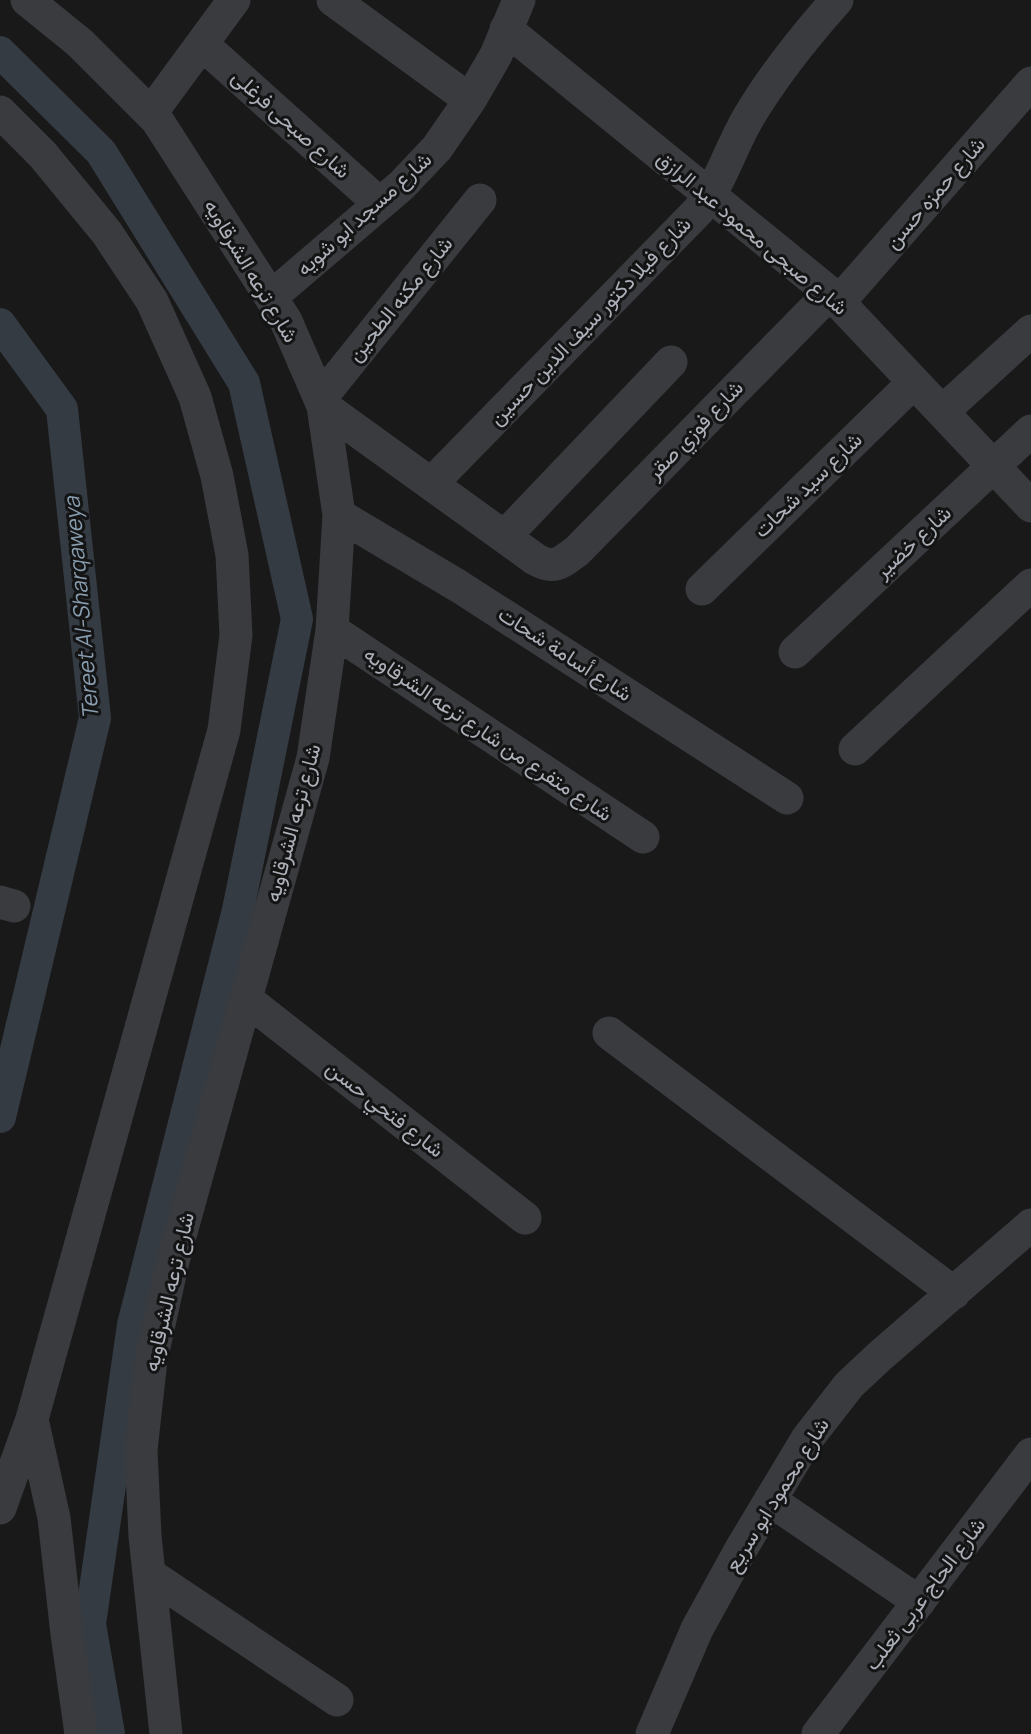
<svg xmlns="http://www.w3.org/2000/svg" width="1031" height="1734" font-family="Manrope,Vazirmatn,sans-serif">
<rect width="100%" height="100%" fill="#19191a"/>
<g fill="none" stroke-linecap="round" stroke-linejoin="round">
<path stroke="#343b42" stroke-width="32" d="M0,52l101,100 143,231 53,236 -59,291 -105,415 -43,299 19,110
M0,324l62,85 33,309 -95,399"/>
<path stroke="#3a3b3f" stroke-width="33" d="M27,0l53,43 77,77 129,201 37,85 16,109 -7,115 -19,128 -140,503 -22,99 -10,90 4,86 21,198
M333,0l137,100
M506,29l324,264 201,213
M202,44l178,160
M0,112l43,43 64,78 45,68 43,96 22,79 15,79 4,80 -12,95 -192,689 22,99 13,116 14,100
M151,113l83,-113
M271,297l131,-112 35,-37 33,-48 26,-45 23,-55
M838,303l193,-220
M320,399l160,-199
M323,406l212,153c19,11 26,4 42,-8l253,-258
M942,412l89,-81
M431,484l267,-273c23,-28 32,-62 50,-93 26,-44 56,-81 89,-118
M339,515l121,72 327,211
M505,536l166,-174
M702,589l212,-207
M332,630l311,207
M795,652l236,-221
M855,749l176,-164
M0,902l14,4
M246,999l279,219
M609,1033l345,260
M770,1500l149,102
M0,1508l32,-89
M149,1574l188,126
M652,1734l45,-105 44,-80 66,-110 42,-54 31,-29 151,-131
M818,1734l213,-280"/>
</g>
<g text-anchor="middle" stroke-width="6" stroke-linejoin="round" paint-order="stroke">
<g font-size="21" fill="#acb0b8" stroke="#141415">
<text transform="translate(291 124) rotate(42)" y="7">شارع صبحى فرغلى</text>
<text transform="translate(935 193) rotate(-49)" y="7">شارع حمزه حسن</text>
<text transform="translate(364 214) rotate(-42)" y="7">شارع مسجد ابو شويه</text>
<text transform="translate(752 233) rotate(40)" y="7">شارع صبحى محمود عبد الرازق</text>
<text transform="translate(251 271) rotate(59)" y="7">شارع ترعه الشرقاويه</text>
<text transform="translate(400 299) rotate(-51)" y="7">شارع مكنه الطحين</text>
<text transform="translate(590 321) rotate(-46)" y="7">شارع فيلا دكتور سيف الدين حسين</text>
<text transform="translate(695 430) rotate(-46)" y="7">شارع فوزي صقر</text>
<text transform="translate(808 485) rotate(-44)" y="7">شارع سيد شحات</text>
<text transform="translate(913 542) rotate(-43)" y="7">شارع خضير</text>
<text transform="translate(565 654) rotate(33)" y="7">شارع أسامة شحات</text>
<text transform="translate(488 734) rotate(34)" y="7">شارع متفرع من شارع ترعه الشرقاويه</text>
<text transform="translate(293 823) rotate(-75)" y="7">شارع ترعه الشرقاويه</text>
<text transform="translate(385 1109) rotate(38)" y="7">شارع فتحي حسن</text>
<text transform="translate(169 1292) rotate(-77)" y="7">شارع ترعه الشرقاويه</text>
<text transform="translate(777 1495) rotate(-58)" y="7">شارع محمود ابو سريع</text>
<text transform="translate(925 1594) rotate(-53)" y="7">شارع الحاج عربى ثعلب</text>
</g>
<g font-size="22" font-style="italic" fill="#889daf" stroke="#141415">
<text transform="translate(81 608) rotate(-95)" y="8">Tereet Al-Sharqaweya</text>
</g>
</g>
</svg>
